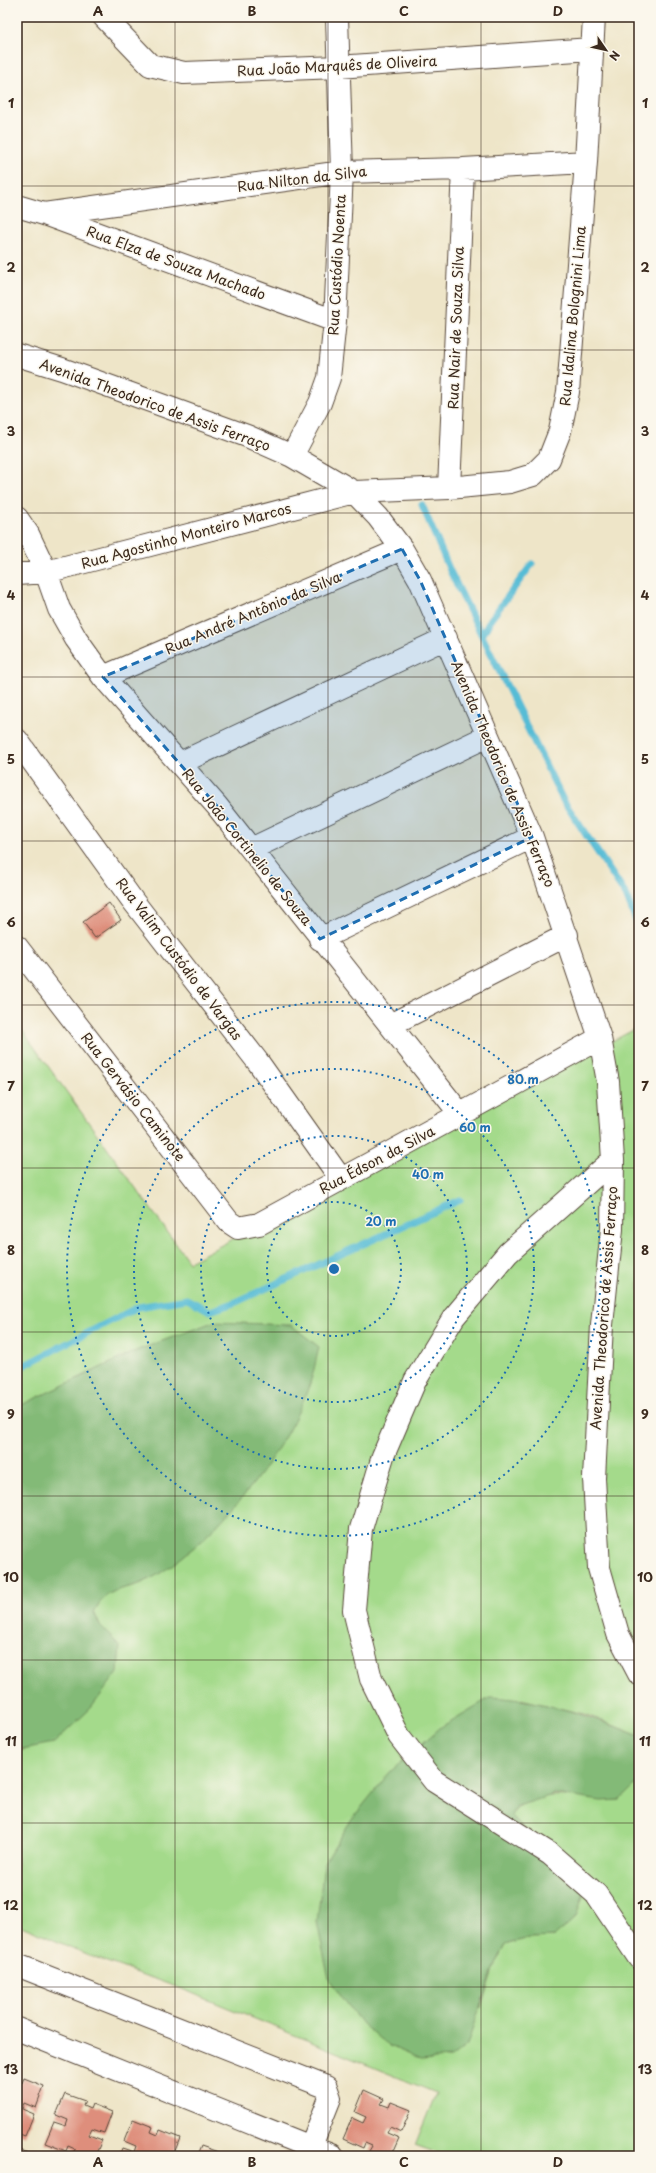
<svg xmlns="http://www.w3.org/2000/svg" width="656" height="2173" font-family="'Playpen Sans',sans-serif">
<rect width="100%" height="100%" fill="#fbf7ec"/>
<filter id="ink" filterUnits="userSpaceOnUse"><feTurbulence type="fractalNoise" baseFrequency=".025" numOctaves="2"/><feDisplacementMap in="SourceGraphic" scale="8" xChannelSelector="R" yChannelSelector="G"/><feConvolveMatrix kernelMatrix="1 2 1 2 8 2 1 2 1" color-interpolation-filters="sRGB"/></filter>
<filter id="wash" filterUnits="userSpaceOnUse"><feTurbulence type="fractalNoise" baseFrequency=".012" numOctaves="4" result="noise"/><feDisplacementMap in="SourceGraphic" scale="16" xChannelSelector="R" yChannelSelector="G"/><feGaussianBlur stdDeviation="0.9" result="paint"/><feColorMatrix in="noise" values="0 0 0 0 0 0 0 0 0 0 0 0 0 0 0 0 0 1.4 0 .05"/><feComposite in="paint" operator="in"/></filter>
<g filter="url(#wash)">
<rect width="100%" height="100%" fill="#eee5c8"/>
<path fill="#a4da8b" stroke="#708254" d="M17,1023l172,239 450,-235v709l-51,-21 -67,-16 -40,309 12,-39 13,-24 22,-7 26,-1 -28,-106 -15,-16c24,-33 74,-13 109,-15l19,-19v375h-199v-2l-25,-9 21,-52 -254,-104 -89,-32 -76,-33v-174h7l96,-104 -20,-20 -6,-14c3,-4 5,-10 8,-13 11,-13 34,-10 47,-20 22,-17 46,-34 66,-53 42,-41 71,-90 95,-143l-293,24z"/>
<path fill="#83ba77" stroke="#5f724a" d="M213,1322l78,3 28,22c-3,12 -5,25 -9,36 -22,65 -82,141 -138,182 -8,6 -19,13 -28,17 -24,10 -36,4 -50,30l6,14 20,20 -2,26 -27,36 -37,35 -37,7v-343l121,-57z
M491,1697c52,3 100,19 148,39v45l-19,19 -19,1 -46,-7 -37,12 -7,9 73,78 -8,24 -22,20 -26,1 -22,7 -13,24 -26,76 -16,13 -31,2 -34,-16 -24,-20 -33,-45 -12,-57 7,-58 27,-44 39,-48 51,-45z"/>
<g fill="none" stroke-linecap="round" stroke-linejoin="round">
<path stroke="#57bcd5" stroke-width="7" d="M422,505l29,68 112,227 63,95 13,33
M483,634l8,-15 41,-55
M17,1369l121,-62 49,-8 23,12 24,-8 226,-103"/>
</g>
<g id="blocks">
<path fill="#de8e7c" d="M109,903l12,17 -26,18 -12,-16z
M24,2078l20,8 -8,22 -12,-5 -2,6 12,5 -9,22 -8,-3v-52l5,2z
M364,2090l20,9 -3,5 8,3 2,-5 20,8 -10,22 -11,-5 -3,6 12,5 -8,18h-10l-12,-5 3,-5 -7,-3 -2,5 -20,-9 9,-21 11,5 3,-6 -11,-5z
M65,2094l20,7 -2,5 7,3 2,-5 20,8 -8,21 -12,-4 -3,6 13,5 -7,16h-16l-6,-2 2,-5 -7,-3 -2,5 -21,-8 9,-21 12,4 2,-6 -12,-5z
M133,2119l20,8 -2,5 7,3 2,-5 20,8 -7,18h-54l3,-8 12,4 2,-6 -12,-5z
M201,2146l20,7 -1,3h-23z
M17,2149l19,7h-19z"/>
</g>
</g>
<g filter="url(#ink)">
<use href="#blocks" fill-opacity="0" stroke="#564638" stroke-width="1"/>
<g fill="none" stroke-linecap="round" stroke-linejoin="round">
<g stroke="#564638" stroke-width="24">
<path id="minor" d="M104,17l46,48 34,8 154,-6 253,-18
M17,206l27,8 291,107
M44,214l298,-42 121,-3 123,-7
M17,355l45,14 185,67 45,20 62,36 24,25 24,32 18,31 112,257 68,201 8,44 5,78 -1,69 -10,96 -8,153 5,90 19,66 21,40
M292,456l28,-53 9,-25 6,-57 7,-149 -5,-155
M449,488l14,-319
M17,518l11,16 18,38 13,37 17,30 27,38 114,129 244,309
M17,574l29,-2 308,-80 95,-4 61,-6 23,-7 16,-16 11,-28 8,-39 18,-230 8,-145
M103,677l299,-128
M17,740l116,161 125,161 83,117
M180,763l266,-125
M251,849l237,-113
M320,939l212,-102
M17,947l212,275 9,6 21,-4 341,-186
M390,1025l177,-90
M613,1160l-105,93 -54,64 -39,64 -32,75 -22,73 -7,81 17,69 28,57 35,45 116,73 46,40 43,64
M17,1965l309,122 4,11 -23,58
M17,2029l316,127"/>
</g>
<use href="#minor" stroke="#fff" stroke-width="22"/>
</g>
</g>
<path fill="#1f6fb2" fill-opacity="0.2" stroke="#1f6fb2" stroke-width="3" stroke-dasharray="8 5" stroke-linejoin="round" d="M402,549l18,31 112,257 -212,102 -103,-133 -114,-129z"/>
<path fill="none" stroke="#3b2a1e" stroke-width="1" stroke-opacity="0.55" d="M175,17v2139M328,17v2139M481,17v2139M17,186h622M17,350h622M17,513h622M17,677h622M17,841h622M17,1005h622M17,1168h622M17,1332h622M17,1496h622M17,1660h622M17,1823h622M17,1987h622"/>
<g fill="none" stroke="#1f6fb2" stroke-width="2" stroke-dasharray="2 4">
<circle cx="334" cy="1269" r="67"/>
<circle cx="334" cy="1269" r="133"/>
<circle cx="334" cy="1269" r="200"/>
<circle cx="334" cy="1269" r="267"/>
</g>
<g text-anchor="middle" stroke-width="3" stroke-linejoin="round" paint-order="stroke">
<g font-size="14" fill="#3b2a1e" stroke="#fbf7ec">
<text transform="translate(337 66) rotate(-3)" y="5">Rua João Marquês de Oliveira</text>
<text transform="translate(302 179) rotate(-7)" y="5">Rua Nilton da Silva</text>
<text transform="translate(176 263) rotate(20)" y="5">Rua Elza de Souza Machado</text>
<text transform="translate(337 265) rotate(-87)" y="5">Rua Custódio Noenta</text>
<text transform="translate(573 316) rotate(-85)" y="5">Rua Idalina Bolognini Lima</text>
<text transform="translate(456 328) rotate(-88)" y="5">Rua Nair de Souza Silva</text>
<text transform="translate(155 405) rotate(20)" y="5">Avenida Theodorico de Assis Ferraço</text>
<text transform="translate(186 536) rotate(-15)" y="5">Rua Agostinho Monteiro Marcos</text>
<text transform="translate(253 613) rotate(-23)" y="5">Rua André Antônio da Silva</text>
<text transform="translate(503 774) rotate(67)" y="5">Avenida Theodorico de Assis Ferraço</text>
<text transform="translate(247 847) rotate(51)" y="5">Rua João Cortinelio de Souza</text>
<text transform="translate(179 959) rotate(53)" y="5">Rua Valim Custódio de Vargas</text>
<text transform="translate(133 1097) rotate(52)" y="5">Rua Gervásio Caminote</text>
<text transform="translate(377 1160) rotate(-28)" y="5">Rua Édson da Silva</text>
<text transform="translate(604 1308) rotate(-86)" y="5">Avenida Theodorico de Assis Ferraço</text>
</g>
</g>
<circle cx="334" cy="1269" r="6" fill="#1f6fb2" stroke="#fbf7ec" stroke-width="2"/>
<g font-size="12" text-anchor="middle" font-weight="bold" fill="#1f6fb2" stroke="#fbf7ec" stroke-width="3" stroke-linejoin="round" paint-order="stroke">
<text x="523" y="1084">80 m</text>
<text x="475" y="1132">60 m</text>
<text x="428" y="1179">40 m</text>
<text x="381" y="1226">20 m</text>
</g>
<rect width="656" height="2173" fill="none" stroke="#fbf7ec" stroke-width="44"/>
<g transform="translate(606 50) rotate(124)" stroke="#fbf7ec" stroke-width="3" paint-order="stroke">
<path d="M0-3L7 15L0 10L-7 15Z" fill="#3b2a1e"/>
<text y="-6" font-size="11" font-weight="bold" text-anchor="middle" fill="#3b2a1e">N</text>
</g>
<rect x="22" y="22" width="612" height="2129" fill="none" stroke="#3b2a1e" stroke-width="1.5"/>
<g font-size="13" text-anchor="middle" font-weight="bold" fill="#3b2a1e">
<text x="98" y="16">A</text>
<text x="252" y="16">B</text>
<text x="404" y="16">C</text>
<text x="558" y="16">D</text>
<text x="11" y="108">1</text>
<text x="645" y="108">1</text>
<text x="11" y="272">2</text>
<text x="645" y="272">2</text>
<text x="11" y="436">3</text>
<text x="645" y="436">3</text>
<text x="11" y="600">4</text>
<text x="645" y="600">4</text>
<text x="11" y="764">5</text>
<text x="645" y="764">5</text>
<text x="11" y="927">6</text>
<text x="645" y="927">6</text>
<text x="11" y="1091">7</text>
<text x="645" y="1091">7</text>
<text x="11" y="1255">8</text>
<text x="645" y="1255">8</text>
<text x="11" y="1419">9</text>
<text x="645" y="1419">9</text>
<text x="11" y="1582">10</text>
<text x="645" y="1582">10</text>
<text x="11" y="1746">11</text>
<text x="645" y="1746">11</text>
<text x="11" y="1910">12</text>
<text x="645" y="1910">12</text>
<text x="11" y="2074">13</text>
<text x="645" y="2074">13</text>
<text x="98" y="2167">A</text>
<text x="252" y="2167">B</text>
<text x="404" y="2167">C</text>
<text x="558" y="2167">D</text>
</g>
</svg>
